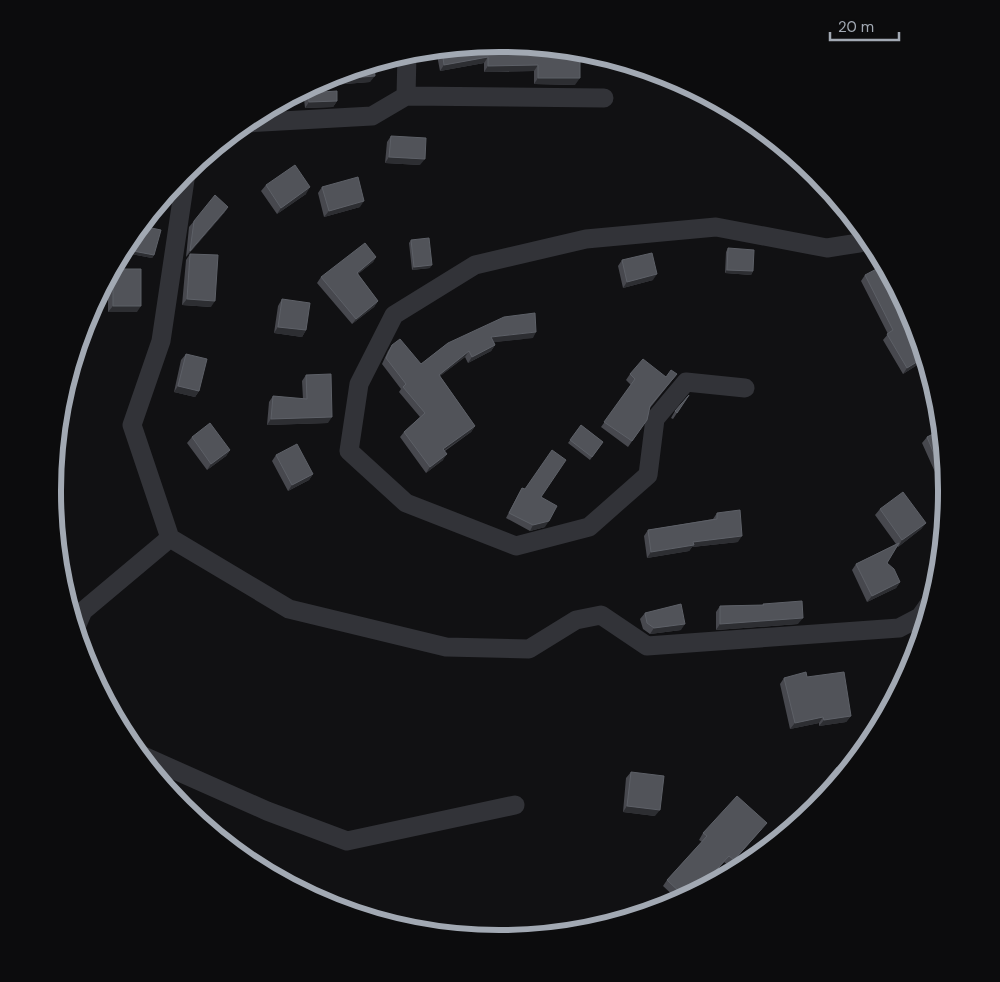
<svg xmlns="http://www.w3.org/2000/svg" width="1000" height="982" font-family="'DM Sans',sans-serif">
<rect width="100%" height="100%" fill="#111113"/>
<g fill="none" stroke-linecap="round" stroke-linejoin="round">
<path stroke="#323338" stroke-width="19" d="M406,96l198,2
M247,123l125,-7 34,-20 1,-42
M745,388l-59,-6 -31,37 -7,56 -59,52 -73,19 -110,-43 -57,-52 10,-67 35,-69 81,-50 111,-26 130,-12 111,21 32,-5 8,-7
M170,538l-38,-113 29,-84 25,-168
M76,627l7,-16 87,-73 119,71 157,38 83,2 47,-29 25,-5 46,31 252,-18 21,-11 12,-17
M141,755l126,56 80,30 168,-36"/>
</g>
<path fill="#47484e" d="M500,44l75,41 -41,-1v-13l-50,1v-9l-44,8 -4,-21z
M374,64l-4,18 -38,3v-8z
M308,93l29,8 -4,6 -28,1 -1,-9z
M391,136l29,29 -35,-2 2,-21z
M266,185l40,9 -29,20 -16,-23z
M322,187l38,20 -36,10 -6,-24z
M228,207l-4,6 -38,44 3,-30 5,-6z
M142,226l12,29 -2,3 -21,-4 6,-22z
M411,240l19,28 -18,2 -3,-27z
M728,248l25,23 -2,4 -26,-2 1,-21z
M190,254l21,53 -29,-2 4,-45z
M376,257l-3,5 -15,12 20,27 -4,6 -22,17 -35,-41 4,-6z
M622,260l31,20 -30,8 -5,-22z
M114,269l23,43h-29v-33z
M865,275l60,85 -22,14 -20,-34 5,-6 -27,-53z
M282,299l24,31 -4,7 -28,-4 4,-27z
M533,338l-39,4 1,3 -4,6 -23,12 -3,-6 -25,19 35,50 -4,6 -26,19 -2,9 -17,13 -26,-36 4,-5 16,-15 -21,-25 2,-3 -19,-25 6,-13 4,-6 29,19 27,-21z
M186,354l13,37 -4,6 -21,-5 7,-32z
M630,374l36,3 11,-3 -27,34 -3,12 -19,27 -27,-20 30,-42 -5,-5z
M306,375l22,48 -61,2 2,-23 4,-6 30,3 -1,-18z
M689,395l-16,24 -2,-1 4,-7z
M581,425l22,17 -13,18 -22,-17z
M941,430l4,38 -10,4 -13,-29 5,-6z
M192,437l38,13 -4,6 -19,14 -20,-27z
M276,455l37,19 -4,6 -21,11 -16,-30z
M522,488l19,9 4,30 -15,4 -24,-13 13,-25z
M880,509l46,14 -5,6 -23,18 -1,-1 -10,17 13,19 -4,6 -29,14 -15,-32 4,-6 40,-20 -21,-29z
M717,513l21,29 -46,5 -3,4 -42,7 -3,-22 4,-6 65,-11z
M763,604l35,20 -82,6v-18l4,-6 42,-1z
M645,613l36,17 -31,4 -7,-5 -3,-10z
M807,677l44,39 -5,6 -27,4v-3l-29,6 -10,-45 4,-6z
M631,772l24,44 -32,-4 3,-34z
M805,805l11,2 -10,9 -6,-5z
M762,829l-33,37 -5,-4 -24,27 -22,11 -15,-14 4,-6 35,-38 -3,-2 4,-7z"/>
<path fill="#2d2e32" d="M488,57l-4,6 -44,8 4,-6z
M538,65l-4,6 -50,1 4,-6z
M375,76l-5,6 -38,3 4,-6z
M538,78h42l-5,7 -41,-1z
M337,101l-4,6 -28,1 4,-6z
M389,157l36,2 -5,6 -35,-2z
M310,187l-4,7 -29,20 4,-6z
M364,201l-4,6 -36,10 5,-6z
M228,207l-4,6 -38,44 4,-6z
M133,251l21,4 -2,3 -21,-4z
M376,257l-3,5 -20,16 4,-5z
M432,265l-2,3 -18,2 2,-3z
M727,270l26,1 -2,4 -26,-2z
M657,274l-4,6 -30,8 4,-6z
M187,299l28,2 -4,6 -29,-2z
M378,301l-4,6 -22,17 4,-5z
M113,306h28l-4,6h-29z
M278,327l28,3 -4,7 -28,-4z
M536,332l-3,6 -46,5 4,-6z
M495,345l-4,6 -23,12 4,-6z
M469,351l-4,6 -30,23 4,-5z
M925,357v3l-22,14 4,-6z
M178,386l21,5 -4,6 -21,-5z
M332,417l-4,6 -61,2 4,-6z
M475,426l-4,6 -32,22 4,-5z
M230,450l-4,6 -19,14 4,-6z
M447,454l-4,6 -17,13 4,-6z
M945,464v4l-10,4 4,-6z
M313,474l-4,6 -21,11 4,-6z
M549,521l-4,6 -15,4 3,-6z
M926,523l-5,6 -23,18 4,-7z
M742,536l-4,6 -46,5 -3,4 -42,7 4,-6 42,-10z
M900,582l-4,6 -29,14 5,-6z
M803,618l-5,6 -82,6 4,-6z
M685,624l-4,6 -31,4 4,-6z
M851,716l-5,6 -27,4 5,-6z
M823,717l-4,6 -29,6 5,-6z
M627,806l33,4 -5,6 -32,-4z
M729,856l-5,6 -24,27 -2,1z"/>
<path fill="#515359" stroke="#5d6067" d="M500,44l80,8v26h-42v-13l-50,1v-9l-44,8 -2,-15z
M374,64l1,12 -39,3v-3z
M337,91v10l-28,1 -1,-9z
M391,136l35,2 -1,21 -36,-2z
M295,165l15,22 -29,21 -15,-23z
M358,177l6,24 -35,10 -7,-24z
M215,195l13,12 -38,44 4,-30z
M142,226l19,4 -7,25 -21,-4 6,-22z
M429,238l3,27 -18,2 -3,-27z
M365,243l11,14 -19,16 21,28 -22,18 -35,-42z
M728,248l26,2 -1,21 -26,-1z
M652,253l5,21 -30,8 -5,-22z
M190,254l28,1 -3,46 -28,-2z
M884,265l29,55 12,37 -18,11 -20,-34 6,-4 -28,-55z
M114,269h27v37h-28v-34z
M282,299l28,4 -4,27 -28,-3z
M535,313l1,19 -45,5 4,8 -23,12 -3,-6 -30,24 36,51 -32,23 4,5 -17,13 -26,-35 21,-19 -22,-26 3,-3 -20,-26 6,-13 8,-6 21,25 27,-21 56,-26z
M186,354l21,5 -8,32 -21,-5z
M643,359l23,18 5,-7 6,4 -27,32 -3,14 -15,21 -28,-19 31,-43 -5,-5z
M331,374l1,43 -61,2 2,-23 34,3 -1,-24z
M689,395l-12,18 -2,-2z
M210,423l20,27 -19,14 -19,-27z
M581,425l22,17 -11,15 -22,-17z
M941,430l4,34 -6,2 -12,-29z
M297,444l16,30 -21,11 -16,-30z
M552,450l14,10 -25,37 16,9 -8,15 -16,4 -24,-12 13,-25 3,1z
M903,492l23,31 -24,17 -22,-31z
M740,510l2,26 -49,6 1,3 -43,7 -3,-22 69,-11v-6z
M899,543l-12,20 7,6 6,13 -28,14 -16,-32z
M802,601l1,17 -83,6v-18l44,-1 -1,-1z
M681,604l4,20 -31,4 -7,-5 -2,-10z
M806,672l1,5 37,-5 7,44 -27,4 -1,-3 -28,6 -11,-45z
M837,767l7,6 -28,34 -4,4 -7,-6z
M631,772l33,4 -4,34 -33,-4z
M737,796l30,27 -33,37 -5,-4 -31,34 -13,7 -18,-17 40,-44 -4,-3z"/>
<path d="M0 0H1000V982H0ZM499 52H500A438 438 0 0 1 938 490V492A438 438 0 0 1 500 930H499A438 438 0 0 1 61 492V490A438 438 0 0 1 499 52Z" fill="#0c0c0d" fill-rule="evenodd"/>
<path fill="none" stroke="#a2a9b3" stroke-width="6" d="M499 52H500A438 438 0 0 1 938 490V492A438 438 0 0 1 500 930H499A438 438 0 0 1 61 492V490A438 438 0 0 1 499 52Z"/>
<path d="M830 32v8h69v-8" fill="none" stroke="#a2a9b3" stroke-width="2.5"/>
<text x="838" y="32" font-size="15" fill="#a2a9b3" stroke="#0c0c0d" stroke-width="4" paint-order="stroke">20 m</text>
</svg>
